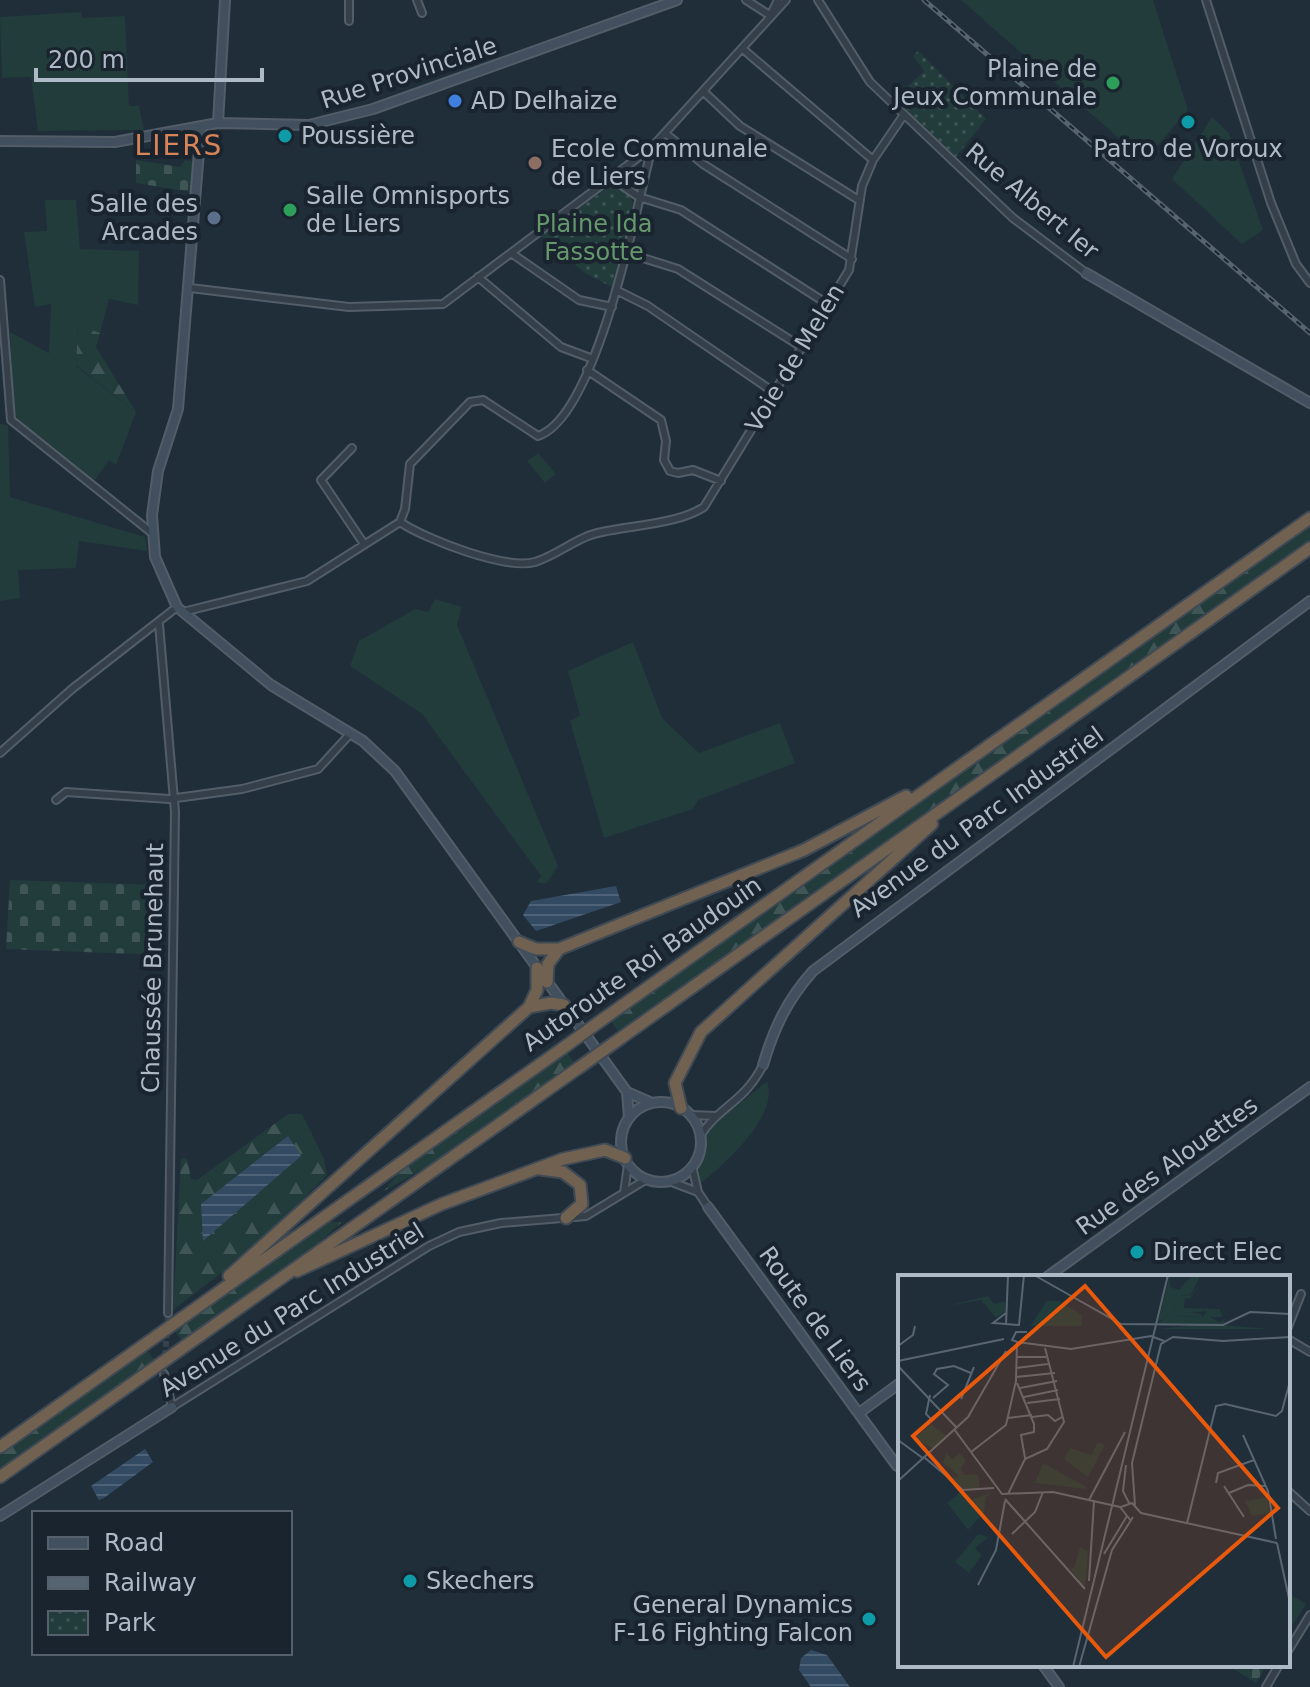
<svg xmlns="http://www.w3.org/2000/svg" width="1310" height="1687" font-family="'DejaVu Sans',sans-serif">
<defs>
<pattern id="forest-firs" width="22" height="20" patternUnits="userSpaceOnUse" patternTransform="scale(2)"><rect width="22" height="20" fill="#223b3b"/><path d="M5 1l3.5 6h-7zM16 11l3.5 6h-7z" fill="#405556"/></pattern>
<pattern id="cemetery-stones" width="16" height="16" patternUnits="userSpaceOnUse" patternTransform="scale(2)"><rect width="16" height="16" fill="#223b3b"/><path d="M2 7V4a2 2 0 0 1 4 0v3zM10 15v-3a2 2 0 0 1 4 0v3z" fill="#405556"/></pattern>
<pattern id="park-dots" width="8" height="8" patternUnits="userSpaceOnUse" patternTransform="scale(2)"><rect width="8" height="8" fill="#223b3b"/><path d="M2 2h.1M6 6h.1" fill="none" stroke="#405556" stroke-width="1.8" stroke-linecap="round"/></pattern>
<pattern id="water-rules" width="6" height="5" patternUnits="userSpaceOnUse" patternTransform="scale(2)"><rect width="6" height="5" fill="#334b62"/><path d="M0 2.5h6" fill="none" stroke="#4e6377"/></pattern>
</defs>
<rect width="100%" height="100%" fill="#202e3a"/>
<path fill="#223b3b" d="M961,0h192l35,110 -43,51z
M81,12l1,6 43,-2 4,90h10l5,24 -106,1 -7,-54 -29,1 -2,-61z
M1212,117l17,16 34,97 -21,14 -70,-65z
M45,200h31l4,49 59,2 -1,54 -29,-6 -9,34 -22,-7 -2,40 60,46 -20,53 -7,-5 -17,24 -78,-66 -4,-86 39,21 2,-49 -16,3 -11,-75 23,-1z
M0,424l8,1 2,72 135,40 2,14 -68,-10 -3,27 -58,2 2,28 -20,3z
M538,453l18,21 -11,9 -18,-22z
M435,599l27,8 -5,18 101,241 -12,18 -10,-2 5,-6 -119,-162 -72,-48 9,-25 56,-32 13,3z
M633,642l29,76 37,35 81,-30 15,40 -97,37 -5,9 -89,29 -34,-117 10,-6 -12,-44z
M767,1081c13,36 -44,84 -68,104 -5,-17 7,-35 8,-54z"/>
<path fill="url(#forest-firs)" d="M78,325l22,8 -4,14 40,65 -60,-47z
M1310,524v18l-691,490 -9,-12z
M566,1051l9,13 -141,99 -50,28 20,-25z
M288,1114h14l22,45 3,16 -72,72 -82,63 8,-152h6l4,21 6,1z
M326,1222h16l-33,29 -126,91 -9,-12z
M146,1349l9,12 -155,110v-18z"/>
<path fill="url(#cemetery-stones)" d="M136,160l44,7 5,-7 8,1 -2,31 -55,-9z
M10,880l151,5v11h-7v15l8,1 -1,43 -155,-6z
M1288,1593l18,11 -18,28z
M1227,1665h40l-11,18z"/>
<path fill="url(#park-dots)" d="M918,51l68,68 -31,39 -61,-59 30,-28 -11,-15z
M611,185l18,9 4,8 -18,87 -30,-16 -44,-37z"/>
<path fill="url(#water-rules)" d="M616,886l5,16 -85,29 -13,-16 8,-14z
M288,1136l13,20 -98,85 -2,-37z
M145,1449l8,13 -49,36 -5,2 -8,-14z
M811,1650l16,5 23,32h-39l-12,-17 2,-12z"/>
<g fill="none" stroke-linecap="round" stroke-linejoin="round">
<path stroke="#35434f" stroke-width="6" stroke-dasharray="6 3" stroke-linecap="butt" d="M164,1374l4,-61"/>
<g stroke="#525d68" stroke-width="10">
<path id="street" d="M417,0l5,13
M746,0l25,16
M818,0l52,82 143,136 73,55
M1206,0l65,203 25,61 14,19
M772,12l6,-12
M349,21v-21
M744,50l129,110
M704,92l36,34 117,73
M665,133l38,31 149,95
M611,178l28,19 42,13 148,95
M511,253l68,47 33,7
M627,253l51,16 125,79
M478,277l83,70 32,12
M0,280l11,140 141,113
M190,288l159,19 94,-3 209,-157 134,-147
M616,290l32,16 127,87
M587,370l74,50 5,21 -2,19 6,11 8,2 15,-3 28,11
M352,448l-31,32 43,64
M400,522l5,-13 5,-45 60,-62 13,-2 55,36c59,-19 99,-231 114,-289
M183,612l124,-31 93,-59c25,17 105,48 135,40 23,-7 43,-26 67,-30 31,-7 76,-8 102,-25l145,-237 13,-84 11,-26 30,-44
M159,624l16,188 -7,501
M0,753l72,-64 105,-82
M56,800l10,-8 103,7 73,-10 76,-20 32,-35
M690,1115l27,1
M700,1136c19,-30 44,-33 63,-71
M692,1166l6,26 10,15
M669,1181l29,11
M624,1193l4,-28
M1288,1327l13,-33
M1288,1339l22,13
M164,1374l8,33 257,-161 30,-14 42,-9 85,-7 61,-37
M1288,1491l22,20
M1288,1651l22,-36
M1266,1687l13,-22"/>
</g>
<g stroke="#525d68" stroke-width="12">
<path id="secondary" d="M218,123l7,-123
M201,127l-23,282 -20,62 -6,44 3,42 22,50 94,78 92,56 32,30 232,321 2,26
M0,141l115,1 103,-19 91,2 64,-16 304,-109
M1086,273l224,130
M763,1065c11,-37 24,-65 50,-94l497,-370
M627,1092l25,11
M621 1142a40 40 0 1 1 80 0a40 40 0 1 1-80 0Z
M708,1207l189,259
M1047,1277l263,-190
M859,1413l41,-30
M0,1516l172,-109
M1043,1665l16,22"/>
</g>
<g stroke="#3f4a55" stroke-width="15">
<path id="highway" d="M519,942l17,7h23l245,-99 102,-54
M547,982l1,-18 11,-15
M529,1007l22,-4 13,2
M606,1017l704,-499
M621,1038l689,-490
M681,1108l-6,-25 26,-51 231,-208
M540,1169l23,3 17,13 2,19 -16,14
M297,1271l145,-67 121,-45 42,-9 20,8
M229,1276l300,-269 8,-17v-22
M0,1447l563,-399
M0,1477l577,-408"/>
</g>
<use href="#street" stroke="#343f4a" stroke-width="6"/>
<use href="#secondary" stroke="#424f5e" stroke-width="8"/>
<use href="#highway" stroke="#716151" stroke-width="11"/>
<g stroke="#566472" stroke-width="5">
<path id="rail" d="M924,0l386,333"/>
</g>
<use href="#rail" stroke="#1a242f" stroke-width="2" stroke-dasharray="6" stroke-linecap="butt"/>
<g stroke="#3f4a55" stroke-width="15" stroke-linecap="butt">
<path id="highway-bridge" d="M563,1048l43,-31
M577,1069l44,-31"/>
</g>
<use href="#highway-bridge" stroke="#716151" stroke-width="11"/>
</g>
<g fill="#2e9e5b" stroke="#1a242f" stroke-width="3">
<circle cx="1113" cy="83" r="8"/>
<circle cx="290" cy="210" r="8"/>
</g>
<circle fill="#3f7fe0" stroke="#1a242f" stroke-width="3" cx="455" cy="101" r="8"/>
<g fill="#0f9aa8" stroke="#1a242f" stroke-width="3">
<circle cx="1188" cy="122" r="8"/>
<circle cx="285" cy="136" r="8"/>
<circle cx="1137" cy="1252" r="8"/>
<circle cx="410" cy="1581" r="8"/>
<circle cx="869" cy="1619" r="8"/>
</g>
<circle fill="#8d6e63" stroke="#1a242f" stroke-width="3" cx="535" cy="163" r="8"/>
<circle fill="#5c6f8a" stroke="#1a242f" stroke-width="3" cx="214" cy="218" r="8"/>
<g text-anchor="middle" stroke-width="8" stroke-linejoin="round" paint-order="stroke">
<g font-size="24" fill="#afbac7" stroke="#1a242f" text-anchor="start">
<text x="1097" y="77" text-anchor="end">Plaine de<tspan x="1097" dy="28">Jeux Communale</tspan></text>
<text x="471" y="109">AD Delhaize</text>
<text x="301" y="144">Poussière</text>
<text x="551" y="157">Ecole Communale<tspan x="551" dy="28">de Liers</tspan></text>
<text x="1188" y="157" text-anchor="middle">Patro de Voroux</text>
<text x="306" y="204">Salle Omnisports<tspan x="306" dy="28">de Liers</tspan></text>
<text x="198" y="212" text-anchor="end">Salle des<tspan x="198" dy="28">Arcades</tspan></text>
<text x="1153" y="1260">Direct Elec</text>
<text x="426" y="1589">Skechers</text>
<text x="853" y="1613" text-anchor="end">General Dynamics<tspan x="853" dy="28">F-16 Fighting Falcon</tspan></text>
</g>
<g font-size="24" fill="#afbac7" stroke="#1a242f">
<text transform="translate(409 73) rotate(-18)" y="8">Rue Provinciale</text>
<text transform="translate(1032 201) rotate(40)" y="8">Rue Albert Ier</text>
<text transform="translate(795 358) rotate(-59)" y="8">Voie de Melen</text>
<text transform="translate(977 822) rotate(-36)" y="8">Avenue du Parc Industriel</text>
<text transform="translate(642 964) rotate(-35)" y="8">Autoroute Roi Baudouin</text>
<text transform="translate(153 968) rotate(-89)" y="8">Chaussée Brunehaut</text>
<text transform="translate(1167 1166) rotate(-36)" y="8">Rue des Alouettes</text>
<text transform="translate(292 1310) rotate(-32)" y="8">Avenue du Parc Industriel</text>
<text transform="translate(815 1319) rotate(54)" y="8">Route de Liers</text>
</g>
<g font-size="24" fill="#65986c" stroke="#1a242f">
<text x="594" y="232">Plaine Ida<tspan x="594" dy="28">Fassotte</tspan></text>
</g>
<g font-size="28" letter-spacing="2" fill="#d88459" stroke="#1a242f">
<text x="179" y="155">LIERS</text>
</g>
</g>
<g transform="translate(898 1275)">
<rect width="392" height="392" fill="#202e3a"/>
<path d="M304,6l-12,18 -5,-1 -1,10 36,1 2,8h-12l9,5 6,-3 -2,6 46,4h-112l51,-5h-50l13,-13 6,5 26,1 4,-6 -26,3 -9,-4 8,-15 10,1zM149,26h12l23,14v11h-52zM33,149l16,12 -14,13 -18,-11zM200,167l7,3 -17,32 -24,-18 6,-11 21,7zM48,178l6,6 8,-6 6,7 -5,9 4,6 13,-1 2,15h-17l-11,-11 7,-2 -16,-13zM145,188l42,23 1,3 -51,-6zM65,215l8,10 24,-9 -9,6 -2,15 -16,18 -21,-27zM80,259l11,3 -14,11 7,7 -13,18 -14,-11z" fill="#223b3b"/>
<path d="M272,0v12l9,3 13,-15h9l-11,21 -9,-1 -9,15 29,4 1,3 -1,6v-6l-31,-2 -12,7zM90,21l6,8 11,-3v11l-9,6 -15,-18 -34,6zM182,272l8,4 -3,37 -16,-21 5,1z" fill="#223b3b"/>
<path d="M369,222l3,16 -18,3 -7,-15z" fill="#223b3b"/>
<path fill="none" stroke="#596672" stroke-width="2" d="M136,0l87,49 102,1 27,-13 40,2M108,38l-13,10 26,2 5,-50M108,49l2,-49M119,67l54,7 80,-13 13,5M0,71l15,-11 2,-9M119,82h29M0,86l106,-22M0,91l58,61M118,93l32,-4M118,102l39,-4M119,108l17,41v8l-13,3 4,23M122,113l37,-7M32,120l-4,19 5,5M126,122l34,-7M35,123l15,-13 -14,-11 3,-5 17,-3 17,7M63,124l13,-32M129,128l33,-4M134,142l16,-2 7,6 7,-4M110,143l24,-3M56,154l48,65 51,-2 67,15 11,14M345,160l25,56 8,48M0,165l26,19M73,177l35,-27 10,-44 1,-39 -5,-2 4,-8h11M27,183l38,32 31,-2M228,190l-3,26 6,12M0,206l70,-64 38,-66M318,208l2,-10 36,-13M326,211l20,31M331,218l19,-8 17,1M110,219l17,-35 22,-10 17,-27 -19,-74M107,224l80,90M191,225l36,-68M237,230l-3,-42 29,-119 12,-7 50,4 67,-4M223,232l11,-4 9,10 136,30M289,248l29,-117 9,-2 51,12 6,-5 8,-30M114,259l23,-22 8,-20M379,268l13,60M206,279l23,-38M191,306l5,-80M80,310l18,-35 9,-49M175,392l95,-392M181,392l33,-117 21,-33"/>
<path fill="#e8590c" fill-opacity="0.15" stroke="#e8590c" stroke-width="4" d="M187,11l193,222 -172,149 -193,-221z"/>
<rect width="392" height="392" fill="none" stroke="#afbac7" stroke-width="4"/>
</g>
<rect x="32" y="1511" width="260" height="144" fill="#1a242f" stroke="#56606c" stroke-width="2"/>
<rect x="48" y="1537" width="40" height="12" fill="#424f5e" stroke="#56606c" stroke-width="2"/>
<text x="104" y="1551" font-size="24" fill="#afbac7">Road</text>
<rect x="48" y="1577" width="40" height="12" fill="#566472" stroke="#56606c" stroke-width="2"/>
<text x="104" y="1591" font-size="24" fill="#afbac7">Railway</text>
<rect x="48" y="1611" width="40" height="24" fill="url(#park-dots)" stroke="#56606c" stroke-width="2"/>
<text x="104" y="1631" font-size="24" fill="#afbac7">Park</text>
<path d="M36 68v12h226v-12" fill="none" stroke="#afbac7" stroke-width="4"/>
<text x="48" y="68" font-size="24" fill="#afbac7" stroke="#1a242f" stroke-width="6" paint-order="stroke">200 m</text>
</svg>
